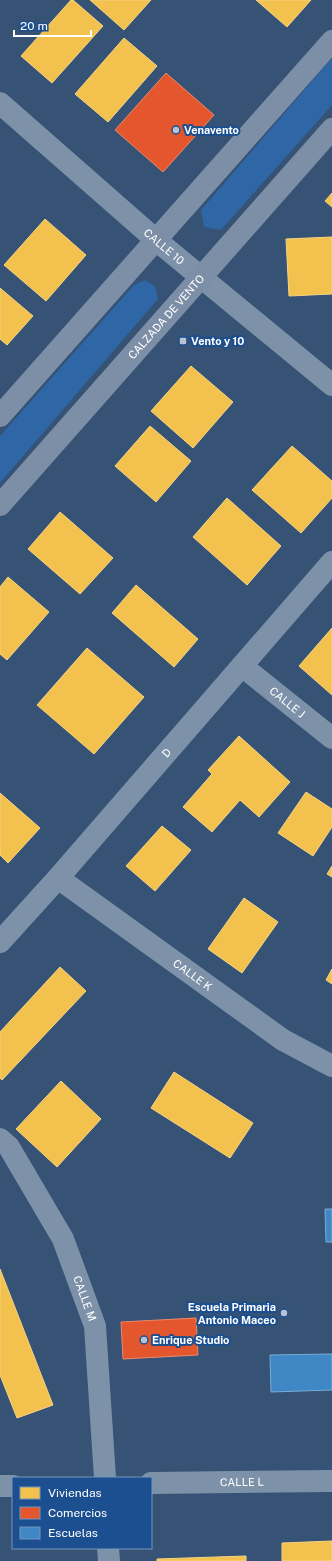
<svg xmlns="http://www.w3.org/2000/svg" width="332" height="1561" font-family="'Public Sans',sans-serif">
<rect width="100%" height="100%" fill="#365274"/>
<path fill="#2f66a5" d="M332,58v47l-111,125 -17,-3 -3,-17z
M145,280l10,6 3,13 -158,184v-47l134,-151z"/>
<path fill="#f2c14e" stroke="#f6d483" d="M71,0h2l30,26 -51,57 -31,-27z
M90,0h61l-27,30z
M256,0h55l-24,27z
M124,38l33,28 -49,56 -33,-28z
M332,193v14l-7,-6z
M45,219l41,36 -40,46 -42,-36z
M332,237v57l-43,2 -3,-57z
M0,288l33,28 -26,29 -7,-6z
M191,366l42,36 -40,46 -42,-37z
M150,426l41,35 -35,41 -41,-36z
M292,446l40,35v17l-31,35 -49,-43z
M227,498l54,48 -34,39 -54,-48z
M60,512l53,46 -33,36 -52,-45z
M8,577l41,35 -42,48 -7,-6v-67z
M136,585l62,54 -24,28 -62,-54z
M332,628v67l-33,-29z
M87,648l57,49 -50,57 -57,-49z
M239,736l51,46 -31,35 -19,-17 -28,32 -29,-25 29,-33 -4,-4z
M306,792l26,17v18l-19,29 -35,-23z
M0,793l40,35 -32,35 -8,-8z
M162,826l29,24 -36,41 -29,-25z
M332,866v11l-5,-3z
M244,898l34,24 -36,51 -34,-24z
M60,967l26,24 -84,89 -2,-2v-46z
M332,969v15l-6,-4z
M174,1072l79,51 -23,35 -79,-50z
M61,1081l40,38 -44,48 -41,-38z
M0,1269l53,136 -36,13 -17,-43z
M332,1541v20h-50v-18z
M246,1556v5h-89v-2z"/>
<path fill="#e4572e" stroke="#ec896d" d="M166,73l48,42 -51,57 -48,-42z
M196,1318l2,37 -75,4 -2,-37z"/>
<path fill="#3f88c5" stroke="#79acd6" d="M325,1209h7v33h-6z
M332,1354v36l-61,2 -1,-37z"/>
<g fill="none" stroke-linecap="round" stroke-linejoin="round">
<g stroke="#7d92a8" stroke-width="22">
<path id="s1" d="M0,103l156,137 176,145"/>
<path id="s2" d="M242,666l90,72"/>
<path id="s3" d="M58,878l225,162 49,26"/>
<path id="s4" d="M0,942l58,-64 274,-316"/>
<path id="s5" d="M0,1139l9,8 54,92 32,87 10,152"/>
<path id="s6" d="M151,1483l181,-2"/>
<path d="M0,1486h13"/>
<path d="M108,1548l1,13"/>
</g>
<g stroke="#7d8ea7" stroke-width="22">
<path d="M0,416l332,-375"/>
<path id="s7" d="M0,505l332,-376"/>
</g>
</g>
<g fill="#b9c2ce" stroke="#1b4f8f" stroke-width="1.5">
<circle cx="176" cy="130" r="4"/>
<rect x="179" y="337" width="8" height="8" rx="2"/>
<circle cx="284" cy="1313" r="4"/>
<circle cx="144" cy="1340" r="4"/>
</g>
<g text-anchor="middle" stroke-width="4" stroke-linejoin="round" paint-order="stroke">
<g font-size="11" font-weight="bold" fill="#fff" stroke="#1b4f8f" text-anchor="start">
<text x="184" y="134">Venavento</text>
<text x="191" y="345">Vento y 10</text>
<text x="276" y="1311" text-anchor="end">Escuela Primaria<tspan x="276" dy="13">Antonio Maceo</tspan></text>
<text x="152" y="1344">Enrique Studio</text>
</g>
<g font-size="11" fill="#fff" stroke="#1b4f8f">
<text dy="4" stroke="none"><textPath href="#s1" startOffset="218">CALLE 10</textPath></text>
<text dy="4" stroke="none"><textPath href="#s7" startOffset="251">CALZADA DE VENTO</textPath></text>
<text dy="4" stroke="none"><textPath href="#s2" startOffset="58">CALLE J</textPath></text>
<text dy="4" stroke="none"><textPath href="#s4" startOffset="252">D</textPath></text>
<text dy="4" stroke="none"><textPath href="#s3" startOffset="166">CALLE K</textPath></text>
<text dy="4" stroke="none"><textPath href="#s5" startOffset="182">CALLE M</textPath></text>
<text dy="4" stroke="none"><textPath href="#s6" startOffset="91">CALLE L</textPath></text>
</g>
</g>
<rect x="12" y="1477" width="140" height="72" fill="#1b4f8f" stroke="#7695bc"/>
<rect x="20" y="1487" width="20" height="12" fill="#f2c14e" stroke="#7695bc"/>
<text x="48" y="1497" font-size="12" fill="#ffffff">Viviendas</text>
<rect x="20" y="1507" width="20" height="12" fill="#e4572e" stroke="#7695bc"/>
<text x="48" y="1517" font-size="12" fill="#ffffff">Comercios</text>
<rect x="20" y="1527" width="20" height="12" fill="#3f88c5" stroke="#7695bc"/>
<text x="48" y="1537" font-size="12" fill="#ffffff">Escuelas</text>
<path d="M14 30v6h77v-6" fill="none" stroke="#ffffff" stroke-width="2"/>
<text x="20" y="30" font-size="12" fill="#ffffff" stroke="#1b4f8f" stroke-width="3" paint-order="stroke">20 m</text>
</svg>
